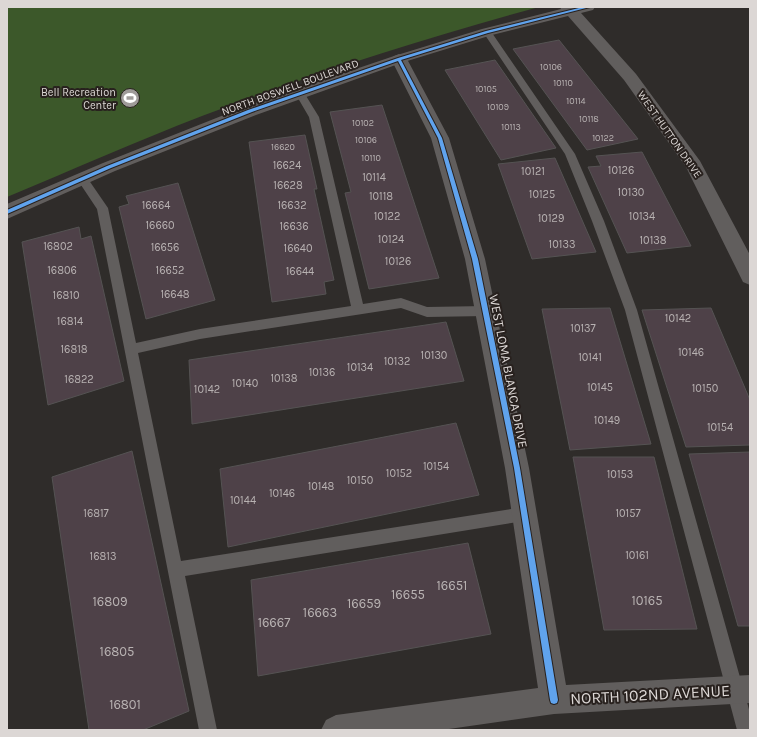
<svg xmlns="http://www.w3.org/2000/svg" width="757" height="737" font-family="Karla,sans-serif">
<rect width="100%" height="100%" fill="#2f2c2a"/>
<path fill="#3c582a" d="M7,7h532c-114,31 -227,67 -337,109 -65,25 -130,54 -195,81z"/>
<path fill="#4e4148" stroke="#555353" d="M559,40l79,99 -51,11 -74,-101z
M495,60l61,88 -55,12 -56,-90z
M382,105l57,173 -70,11 -24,-96 6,-1 -21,-80z
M305,135l12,54h-3l20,91 -10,2 2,12 -54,8 -23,-160z
M642,152l49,94 -64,7 -39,-86 13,-1 -5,-10z
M555,158l41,94 -64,7 -34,-95z
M178,183l37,117 -69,19 -27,-112 10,-3 -3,-8z
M79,227l2,12 10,-3 33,145 -76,24 -26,-163z
M610,308l41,136 -81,6 -28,-141z
M711,308l39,92v45l-64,2 -44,-137z
M446,322l18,59 -272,43 -3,-64z
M456,423l23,72 -251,52 -8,-78z
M132,451l57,260 -46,19h-54l-37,-253z
M750,452v174h-12l-49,-172z
M573,457h81l43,172 -93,1z
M468,543l23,91 -233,42 -7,-96z"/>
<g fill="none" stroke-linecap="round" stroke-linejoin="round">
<path fill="#615e5d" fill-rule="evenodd" d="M487,29l3,1 85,124 29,67 33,89 113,403v17h-13l-112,-420 -33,-89 -27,-67 -82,-122z
M300,90l3,1 16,26 44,187 38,-6 26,9 59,-1 4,2 2,3 -2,3 -4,2 -59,1 -26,-9 -201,31 -62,14 43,208 343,-54 5,2 2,5 -2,5 -5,2 -339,55 32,154h-18l-102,-521 -20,-30 1,-3h8l22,32 28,135 64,-14 151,-23 -42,-189 -14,-24z"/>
<path fill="#615e5d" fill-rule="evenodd" d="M399,54l5,2 3,3 42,79 36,121 44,209 37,217 184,-10v28l-196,11 -112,16h-121l5,-10 10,-5 202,-27 -33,-220 -40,-209 -34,-121 -40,-79 3,-3z"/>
<path fill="#615e5d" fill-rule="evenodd" d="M560,7h35l-2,3 -12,3 55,61 64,87 50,94v30l-7,-3 -57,-115 -62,-87 -56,-64 -76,19 -88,27 -148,53 -141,56 -108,48v-15l96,-41 141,-56 150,-51 88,-27 79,-20z"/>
<g stroke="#28211e" stroke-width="2">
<path id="cycleway" d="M583,7h7l-102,26 -87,27 41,78 36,121 42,209 38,232 -1,3 -3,1 -3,-1 -1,-3 -36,-232 -42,-209 -34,-121 -40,-77 -146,51 -141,56 -104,46v-4l100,-44 141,-56 150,-52 88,-27z"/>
</g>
<use href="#cycleway" fill="#60a3ed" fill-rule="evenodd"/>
</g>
<defs>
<g id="stadium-disc" transform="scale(1)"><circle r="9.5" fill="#9f9b99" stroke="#28211e"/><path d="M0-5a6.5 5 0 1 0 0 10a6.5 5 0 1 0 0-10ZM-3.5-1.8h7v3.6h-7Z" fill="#fff"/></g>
</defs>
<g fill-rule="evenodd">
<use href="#stadium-disc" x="130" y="98"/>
</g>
<g text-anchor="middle" stroke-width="4" stroke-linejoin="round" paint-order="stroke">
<g font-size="9" fill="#b8b2b2">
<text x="551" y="70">10106</text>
<text x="563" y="86">10110</text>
<text x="486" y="92">10105</text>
<text x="576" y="104">10114</text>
<text x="498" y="110">10109</text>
<text x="589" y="122">10118</text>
<text x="363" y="126">10102</text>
<text x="511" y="130">10113</text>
<text x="603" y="141">10122</text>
<text x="366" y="143">10106</text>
<text x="283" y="150">16620</text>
<text x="371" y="161">10110</text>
</g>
<g font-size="11" fill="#dcd7d5" stroke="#28211e">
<text transform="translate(290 87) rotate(-20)" y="4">NORTH BOSWELL BOULEVARD</text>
<text transform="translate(670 134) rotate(55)" y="4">WEST HUTTON DRIVE</text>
</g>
<g font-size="11" fill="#dcd7d5" stroke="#28211e" text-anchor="end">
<text x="116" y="96">Bell Recreation<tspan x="116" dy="13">Center</tspan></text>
</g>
<g font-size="11" fill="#b8b2b2">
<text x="287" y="169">16624</text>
<text x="621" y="174">10126</text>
<text x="533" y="175">10121</text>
<text x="374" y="181">10114</text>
<text x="288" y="189">16628</text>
<text x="631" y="196">10130</text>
<text x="542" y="198">10125</text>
<text x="381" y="200">10118</text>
<text x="156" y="209">16664</text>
<text x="292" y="209">16632</text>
<text x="387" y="220">10122</text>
<text x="642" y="220">10134</text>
<text x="551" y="222">10129</text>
<text x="160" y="229">16660</text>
<text x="294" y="230">16636</text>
<text x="391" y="243">10124</text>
<text x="653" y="244">10138</text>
<text x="562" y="248">10133</text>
<text x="58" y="250">16802</text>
<text x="165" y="251">16656</text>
<text x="298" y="252">16640</text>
<text x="398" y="265">10126</text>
<text x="62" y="274">16806</text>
<text x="170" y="274">16652</text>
<text x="300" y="275">16644</text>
<text x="175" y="298">16648</text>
<text x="66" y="299">16810</text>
<text x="678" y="322">10142</text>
<text x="70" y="325">16814</text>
<text x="583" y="332">10137</text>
<text x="74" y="353">16818</text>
<text x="691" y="356">10146</text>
<text x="434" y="359">10130</text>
<text x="590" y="361">10141</text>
<text x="397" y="365">10132</text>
<text x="360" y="371">10134</text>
<text x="322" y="376">10136</text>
<text x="284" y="382">10138</text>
<text x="79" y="383">16822</text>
<text x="245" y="387">10140</text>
<text x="600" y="391">10145</text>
<text x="705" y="392">10150</text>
<text x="207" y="393">10142</text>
<text x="607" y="424">10149</text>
<text x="720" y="431">10154</text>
<text x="436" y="470">10154</text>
<text x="399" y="477">10152</text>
<text x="620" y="478">10153</text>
<text x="360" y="484">10150</text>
<text x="321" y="490">10148</text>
<text x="282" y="497">10146</text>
<text x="243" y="504">10144</text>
<text x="96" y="517">16817</text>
<text x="628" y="517">10157</text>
<text x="637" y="559">10161</text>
<text x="103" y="560">16813</text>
</g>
<g font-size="13" fill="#dcd7d5" stroke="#28211e">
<text transform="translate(509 371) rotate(79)" y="5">WEST LOMA BLANCA DRIVE</text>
</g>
<g font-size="13" fill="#b8b2b2">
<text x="452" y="590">16651</text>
<text x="408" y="599">16655</text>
<text x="647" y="605">10165</text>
<text x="110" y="606">16809</text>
<text x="364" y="608">16659</text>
<text x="320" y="617">16663</text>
<text x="274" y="627">16667</text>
<text x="117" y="656">16805</text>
<text x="125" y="709">16801</text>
</g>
<g font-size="16" fill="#dcd7d5" stroke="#28211e">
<text transform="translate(650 694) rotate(-3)" y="6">NORTH 102ND AVENUE</text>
</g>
</g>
<rect width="757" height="737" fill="none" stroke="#dcd7d5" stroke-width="16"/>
</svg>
